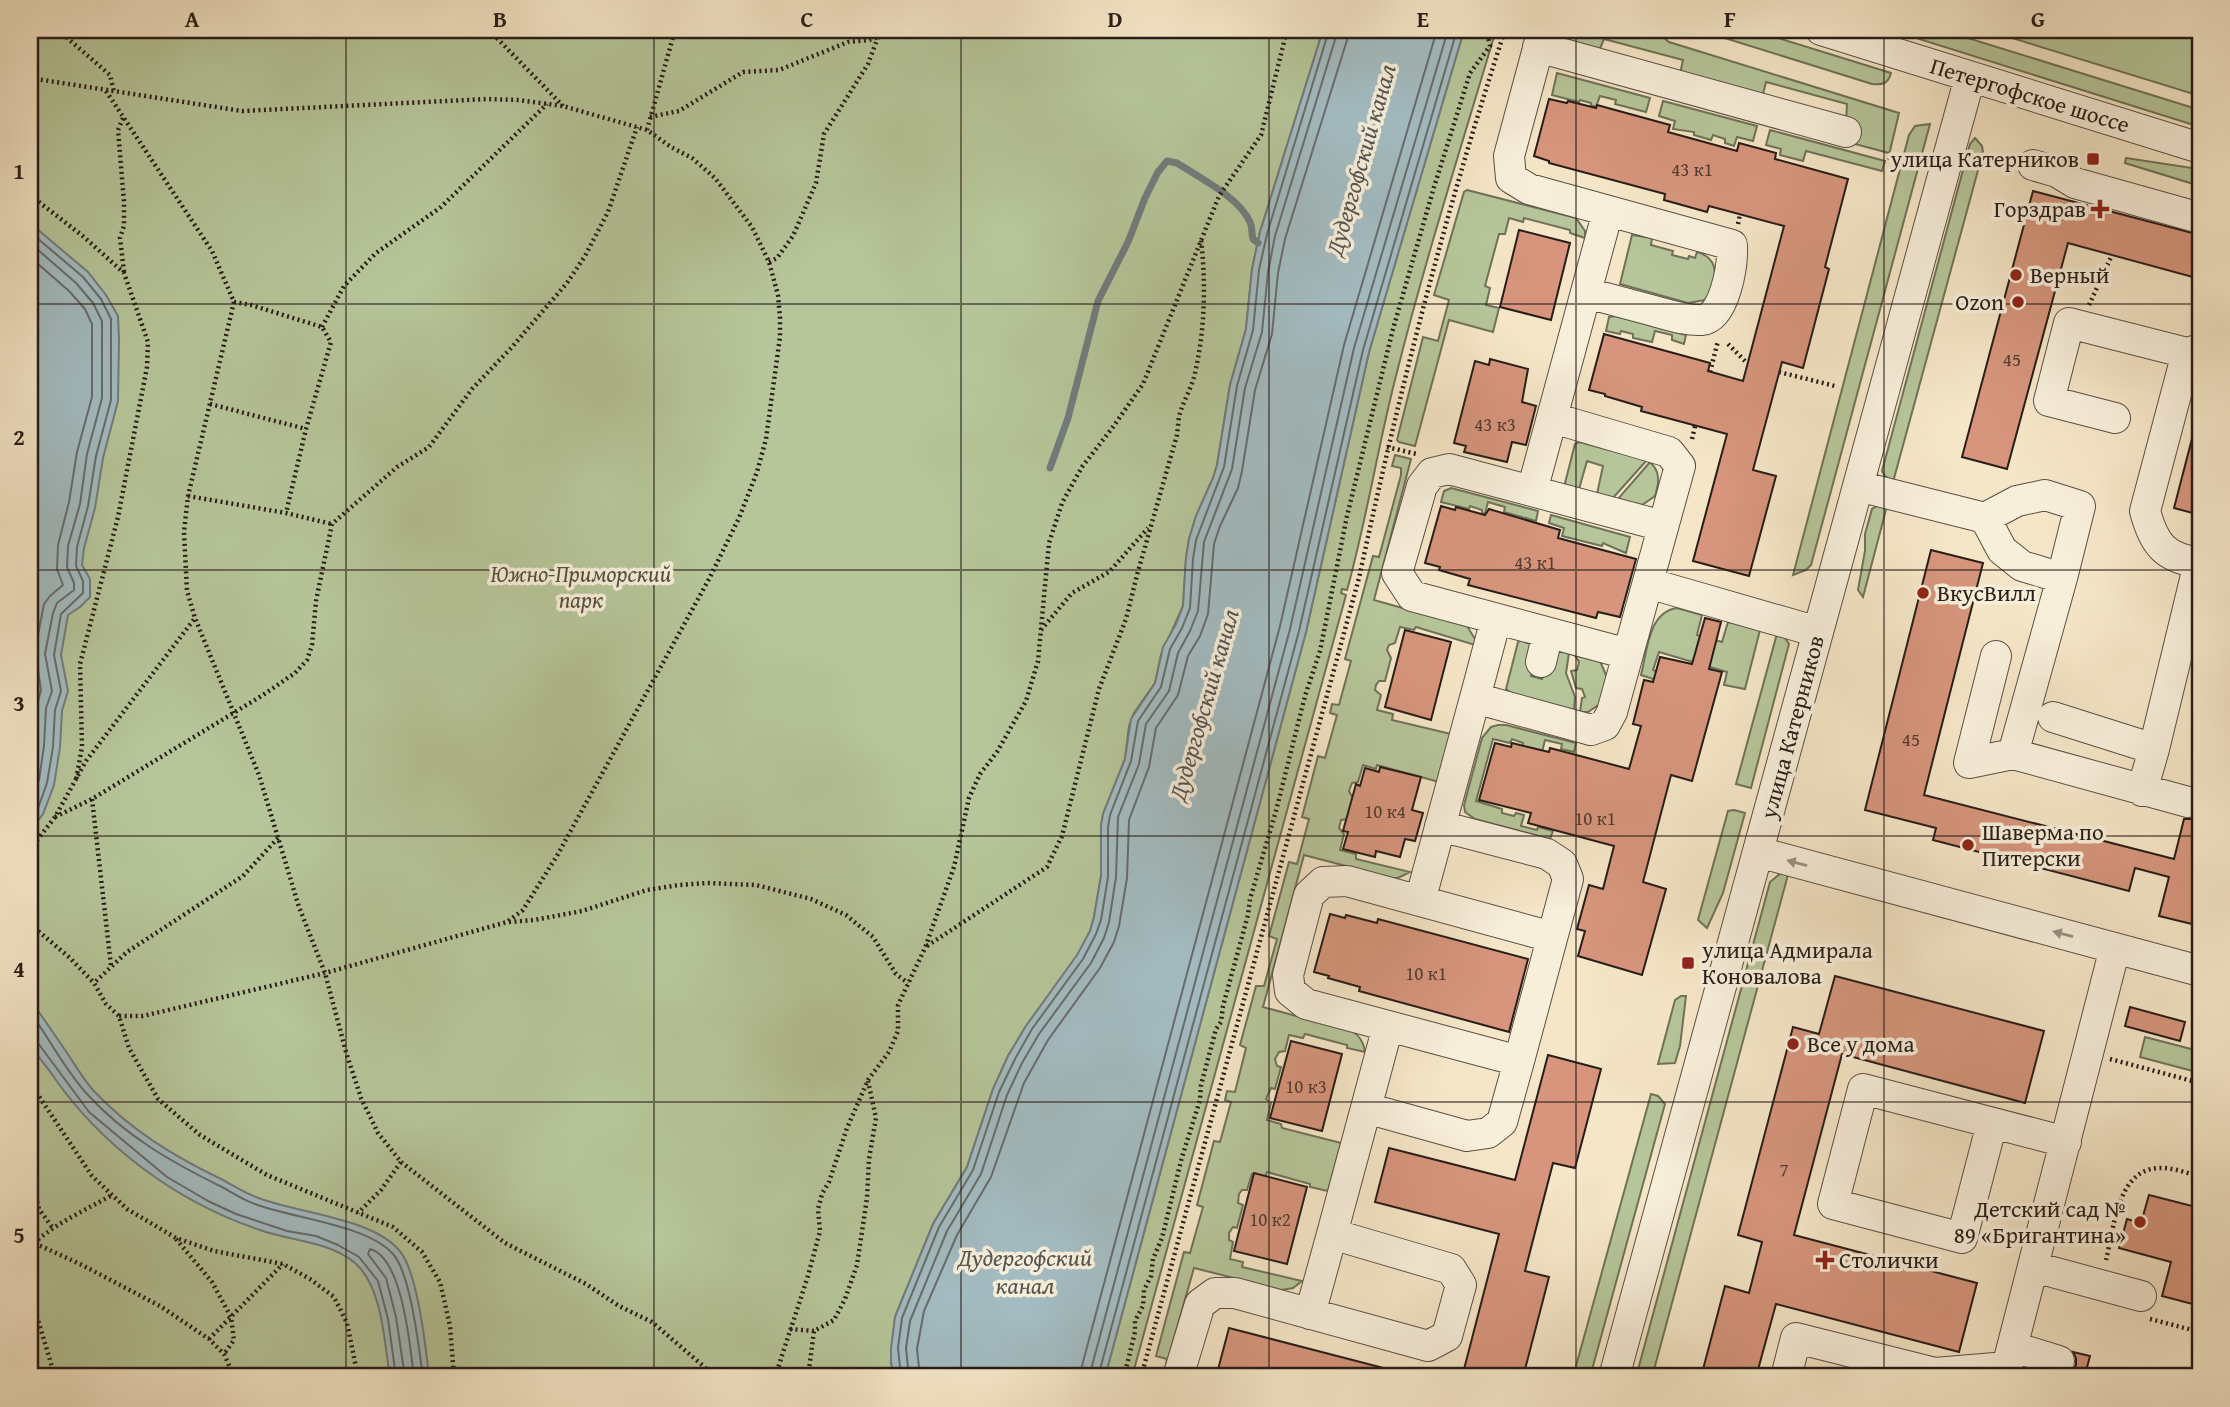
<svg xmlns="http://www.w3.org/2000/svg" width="2230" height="1407" font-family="'Gentium Book Plus',serif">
<rect width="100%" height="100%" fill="#f5e6c7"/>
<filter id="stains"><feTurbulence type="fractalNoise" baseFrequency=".00286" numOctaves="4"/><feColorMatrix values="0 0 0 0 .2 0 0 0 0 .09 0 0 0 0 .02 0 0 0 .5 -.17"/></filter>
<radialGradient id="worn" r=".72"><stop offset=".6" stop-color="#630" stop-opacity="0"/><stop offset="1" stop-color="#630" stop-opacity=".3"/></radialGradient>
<path fill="#b6c69a" stroke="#6f7259" stroke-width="2" d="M30,30h1293l-63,202 -8,37 -6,60 -16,56 -13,80 -4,13 -17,38 -7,23 -3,19 -3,48 -22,49 -6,28 -21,30 -5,13 -4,33 -22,55 -2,12v50l-7,41 -4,14 -12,24 -52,71 -18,30 -15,33 -26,78 -34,57 -38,93 -4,45 3,15h-864z
M1464,30h32c-34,114 -70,227 -99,342 -19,72 -30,147 -50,218l-5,-1 -1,4 5,2 -214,782h-27l201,-745 63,-280z
M1557,30h97l15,12 230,71 -9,38 -1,2 -38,-10 -5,-20 1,-19 -81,-22 -3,12 -83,-20 3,-14 -79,-21 -5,12 -36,-10z
M1699,30h53l139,43c-3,11 -8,12 -19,11z
M1925,30h17l258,80v17l-281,-88z
M1986,30h214v66z
M1557,73l93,25 -4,14 -31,-8 1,-4 -16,-4 -4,11 -5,-2v-2l-11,-3 -1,2 -27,-7z
M1663,101l94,25 -4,15 -16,-4 -3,9 -9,-3v-4l-12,-4 -2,5 -17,-5v-3l-21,-3 2,-8 -16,-5z
M1930,124l-119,441 -5,5 -13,5 116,-440 6,-9z
M1770,130l115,31 -3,10 -76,-20 -3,10 -23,-6 1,-6 -15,-4z
M1975,138l7,8 1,6 -90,330 -8,-6 -3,-5 88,-327z
M2126,158l73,11 1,17 -75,-23z
M1467,190l109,28 9,13v7l-15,-5v-3l-46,-12 -1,4 -14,-4 -4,16h-6l-14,52 5,2 -4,17 13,3 -6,24 -44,-12 -34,126 -16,-4 -2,-2 26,-103 15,4 11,-41 -15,-5 30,-103z
M1632,235l20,3 -1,7 22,6 -1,4 16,4 1,-3 6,2 2,-6c25,7 20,32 8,48l-17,3 -68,-19z
M1616,316l70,19 -2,9 -12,-4v-5l-17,-4 -3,11 -19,-4v-4l-12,-3 -1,3 -14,-3 3,-14z
M1579,442l68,18 -35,39 -15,-5 6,-28 -16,-5 -8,28 -12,-3 -2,-3 10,-39z
M1395,455l16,4 -37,141 93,26 8,13v6l-59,-18 -2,3 -14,-3 -5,16 -6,2 -2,5 4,8 -6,23h-6l-3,4 -1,5 6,5 -4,15 16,4 -1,6 59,14 -12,48 -62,-17 -1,4 -13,-4 -5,17 -6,1 -3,8 2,4 3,2 -6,22 -7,1 -2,8 5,6 -4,16 16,4v5l54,13 -12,6h-6l-88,-23 -41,152 89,24c8,5 12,11 13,21l-18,-4v-3l-42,-11 -2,4 -14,-3 -4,16 -6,1 -4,7 2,7 4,1 -6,22 -4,-1 -5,11 5,4 -4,17 14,4 1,4 59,15 -13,48 -18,-4v-3l-43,-12 -2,5 -13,-3 -5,16h-5l-3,4 -1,9 5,2 -6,23 -4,-1 -4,6v7l4,2 -3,17 13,3 -1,5 60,14 -9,7 -11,2 -88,-22 -29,101 2,-10 -11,-3 28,-104 6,1 13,-46 -6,-2 17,-64 6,1 11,-40 -6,-2 2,-9 8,1 11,-44 -6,-3 16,-59h8l13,-47 -8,-3 20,-74 8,2 12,-45 -7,-2 16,-61 7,2 12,-43 -7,-2 2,-9 7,1 12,-44 -6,-2 28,-103 6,1 22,-82v-7l-9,-2z
M1650,462c11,10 9,21 5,34l-13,9 -25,-5z
M1451,488l87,23 -2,10 -32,-9 1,-5 -17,-5 -3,12 -3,-1v-3l-12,-4 -1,3 -28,-7 3,-11z
M1877,506h10l-24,91 -5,-7 7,-39v-17l7,-25z
M1551,515l79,22 -4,16 -23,-10 -1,3 -40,-10 2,-8 -15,-5z
M1677,608l25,7 -5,20 25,7 6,-20 32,8 -15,59 -21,-4 3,-13 -68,-20 -6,18 5,2 -2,8 -15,-5c6,-23 7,-63 36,-67z
M1778,630l5,5 6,9 -38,144 -15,-4z
M1521,640l13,6 -3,30 11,3 14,-30 13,4 -3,20 9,24 -1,13 -62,-16 -6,-5 12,-47z
M1574,654l26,7 7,16 -7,27 -12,8h-8l2,-14 3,-1 -3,-8 -6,-1 -5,-17 6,-1 2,-8z
M1498,725h8l70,18 -2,9 -13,-3 1,-5 -17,-4 -3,12 -19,-5v-4l-11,-4 -2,4 -17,-4 -17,62 26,8v4l12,3 2,-3 8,2 -3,11 16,4 1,-3 15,4 -3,8 -75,-20 -10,-7 -1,-7 18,-67 9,-11z
M1734,810l11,3 -22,80 -16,35 -9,-8 30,-109z
M1789,871l-137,506h-16l134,-495 11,-9z
M1681,996h5l-6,50 -5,17 -17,1 17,-64z
M2200,1030v43l-60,-16 5,-20 50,13z
M1651,1094l7,2 7,8 -75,273h-17z"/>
<path fill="#a3bcc2" stroke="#727c7e" stroke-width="2" d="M1323,30h141l-95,322 -63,280 -201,745h-211l-3,-15v-14l4,-31 38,-93 34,-57 26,-78 15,-33 18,-30 51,-71 13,-24 4,-14 7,-41v-50l2,-12 22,-55 6,-40 24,-36 8,-36 13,-23 7,-18 3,-48 3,-19 7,-23 17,-38 4,-13 13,-80 16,-56 6,-60 8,-37z
M30,223l58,49 18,23 12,21 1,24 -1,61 -15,57 -8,50 -11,40 -2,17 8,14v18l-10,10 -12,8 -7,40 7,36 -6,20 -2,36 -6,38 -11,29 -13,17z
M30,999c11,16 22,32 33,48 10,14 19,31 30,43 37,40 82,67 130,90 11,6 22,13 33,17 39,16 114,20 143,53 18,20 27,98 30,127h-39c-6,-35 -7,-89 -35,-114 -26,-22 -65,-22 -95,-33 -84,-28 -160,-85 -209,-157 -6,-9 -18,-21 -21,-31 -4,-12 0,-30 0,-43z"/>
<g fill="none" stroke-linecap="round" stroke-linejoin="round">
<path stroke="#666c6d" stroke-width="2" d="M30,232l53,45 18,22 10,20v81l-15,56 -8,50 -11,41 -1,19 7,15v12l-22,21 -7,41 7,36 -6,19 -2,37 -6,36 -10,28 -7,9
M30,243l46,40 17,20 9,18v77l-15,56 -7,50 -12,42 -1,21 7,16v7l-17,13 -4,10 -8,41 7,37 -6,17 -2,38 -5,34 -9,25
M30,257l39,34 16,18 7,15v73l-15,55 -8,50 -11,43 -1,24 6,16 -13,11 -6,8 -9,46 6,40 -5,19 -6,60
M30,1012c19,26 35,58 57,82 38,42 86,69 135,93 11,6 21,13 33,17 36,14 113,21 138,50 18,20 26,96 30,123
M30,1039l8,4 51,69 78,65 41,24 28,13 51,17 29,5 22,9 21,12 19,24 10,38 8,58
M405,1377l-9,-60 -10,-39 -18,-24 2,-5c33,9 40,98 44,128
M901,1377l-3,-29 4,-30 37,-91 34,-57 26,-78 16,-33 17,-30 51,-70 13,-25 5,-14 7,-43v-50l2,-12 21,-54 7,-40 23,-34 9,-38 12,-21 8,-20 3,-49 3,-19 28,-73 13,-81 16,-56 6,-60 8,-36 62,-204
M909,1377l-3,-29 4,-27 37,-90 34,-57 26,-79 15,-32 17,-29 52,-71 13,-25 5,-16 7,-45 2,-60 21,-53 7,-40 23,-33 9,-38 12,-22 8,-20 6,-69 28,-73 13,-81 17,-56 6,-60 7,-36 63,-206
M920,1377l-3,-28 7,-38 33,-76 34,-58 33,-94 24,-43 52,-72 14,-26 5,-16 8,-48 2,-58 20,-53 7,-39 22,-33 10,-39 12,-20 8,-22 6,-70 6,-18 18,-38 4,-17 13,-81 17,-56 6,-61 7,-34 62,-199 1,-10
M1079,1377l201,-751 64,-281 93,-315
M1089,1377l201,-748 64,-281 94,-318
M1098,1377l201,-746 64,-281 94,-320"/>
<path stroke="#727c7e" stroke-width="7" d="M1050,468l18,-50 30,-117 30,-59 17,-44 13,-26 9,-11 10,2c23,15 62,34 73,59 3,6 1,11 3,17l5,4"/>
</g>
<path fill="#d6957c" stroke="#281d18" stroke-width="2" d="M1549,99l18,4 1,-2 28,7 1,-3 73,20 -2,7 69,19 2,-8 37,10 -1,6 73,20 -23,88 4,2 -26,99 -21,-6 -29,108 23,6 -27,100 -56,-15 34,-127 -86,-23 1,-4 -37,-11v-2l-16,-4 15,-56 106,29 -2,8 35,10 41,-155 -75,-20 -2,6 -43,-12 1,-6 -116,-31v-2l-15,-5z
M2033,191l167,44v44l-132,-36 -61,226 -45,-12z
M1519,230l51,13 -19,77 -51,-13z
M1490,359l38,10 -6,33 14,4 -10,39 -14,-3 -5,20 -43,-10 2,-6 -12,-3 21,-82 14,4z
M2194,431l6,1v83l-26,-7z
M1441,506l14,4 1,-3 29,8 4,-6 71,21 -2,8 78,21 -16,58 -22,-5 -2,6 -128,-33 2,-6 -31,-9 1,-3 -15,-4z
M1931,550l52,13 -59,232 250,64 10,-40h9l7,-5v112l-41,-10 10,-39 -34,-9 -6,23 -196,-51 3,-12 -71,-18z
M1705,618l16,4 -12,47 13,3 -30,109 -21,-6 -28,107 23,7 -24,86 -64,-19 7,-25 -8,-2 12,-44 14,4 11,-43 -86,-23 3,-10 -52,-13 16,-57 16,4 1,-4 37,9 1,-4 79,21 12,-43 -8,-2 11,-44 9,2 7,-25 32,7z
M1405,630l46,12 -20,78 -46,-13z
M1380,767l41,10 -9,33 11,3 -8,28 -10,-2 -5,18 -24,-6 -1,6 -32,-8 5,-17 -5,-1 13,-47 4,2 5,-18 14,4z
M1330,914l15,4 1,-3 31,8 1,-4 150,40 -19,73 -150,-41 1,-4 -32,-9 1,-2 -15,-4z
M1835,976l209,55 -19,72 -183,-49 -48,181 183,48 -18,69 -183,-48 -20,73h-55l24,-91 24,7 13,-51 -24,-7 55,-208 26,7z
M2130,1007l55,15 -5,19 -55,-15z
M1291,1041l51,13 -20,77 -52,-13z
M1548,1055l53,14 -26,99 -22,-5 -28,108 24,6 -26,100h-61l37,-143 -124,-32 14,-54 126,32z
M1254,1173l53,14 -20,77 -53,-13z
M2149,1195l51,13v98l-38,-10 9,-34 -52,-14 8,-29 14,4z
M1229,1328l166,43 -1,6h-178z
M2073,1352l17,4 -5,19 -13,-3 4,-7v-7z"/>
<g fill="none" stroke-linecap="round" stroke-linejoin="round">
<g stroke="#5b4f44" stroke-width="32">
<path id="minor" d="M1543,30l-34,126 2,22 18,11 203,56c1,20 -7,72 -30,75 -16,1 -33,-5 -48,-9 -22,-6 -45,-12 -67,-18
M1821,30l379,118
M1538,47l308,85
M2033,165l24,7 18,11 125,35
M2187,353l-42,158c9,34 20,47 55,52
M2115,418l-66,-17 20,-78 118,30 13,-4
M1858,486l127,32 32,-17 28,-6 35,11 -18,72 -49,176 175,48
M1532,491l76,-280
M1985,518l17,32 20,16 40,12
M1648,583l170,49
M1628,654l-216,-58 -15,-23 25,-87 10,-13 17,-4 214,57
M1996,656l-27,107 44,-9
M1541,662l7,-29
M1475,698l21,-79
M2053,717l101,32
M2142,791l12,-42 45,-186
M1440,826l107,28 15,10 6,15 -49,182
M1758,852l442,119
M1420,901l55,-203 116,32 14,-5 7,-13 68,-246 -11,-14 -116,-34
M1366,1108l22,-82
M1992,1123l-30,115 -129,-34 30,-115 203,53
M2034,1267l107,29
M1310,1314l22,-80
M2013,1347l46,14
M1178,1377l22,-73 15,-11h20l193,53 19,-10 14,-51 -10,-16 -119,-35 34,-126 101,28 21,-3 14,-11 17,-61 -213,-57 -16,-13 -2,-16 21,-80 14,-13 24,-1 205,56
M1614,1377l356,-1300
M1786,1377l10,-39 139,35 72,-6 108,-419"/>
</g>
<path stroke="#281d18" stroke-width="4.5" stroke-dasharray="2 3.5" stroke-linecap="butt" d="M58,30l52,45 4,17
M489,30l74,76
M30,78l212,33 245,-12 32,1 44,6 84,24 24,17 21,11 23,20 37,49 17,35 9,33 2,22v20l-14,102 -9,33 -18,46 -30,61 -151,275 -35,56 -16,12 -182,51 -182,43h-24
M106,91l106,160 22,51 -46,194 -4,36 3,59 8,27 64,157 40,132 26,66 21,79 15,46 17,35 23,29 -20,28 -23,23
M650,117l29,-6 64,-39 36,-2 69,-28 21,-2 31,-10
M123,118l-5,12 6,72v24l-4,12 4,34
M647,130l28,-100
M1888,157l7,2
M30,195l54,42 40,36 24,69 -1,25 -29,150 -38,147 2,83 -6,33
M1738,224l2,-10
M769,262l8,-4 16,-22 23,-53 8,-49 44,-70 10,-27
M234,302l17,3 71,22 9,15 -25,87 -20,84
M2089,305l23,-50
M322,327l22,-41 32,-33 65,-46 106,-103
M1728,344l19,19
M1710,372l8,-31
M1779,372l56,14
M210,404l96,25
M1692,439l3,-13
M1387,447l30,7
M188,496l98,17 46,11
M1041,630l31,-37 37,-21 39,-44
M92,799l19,167
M55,817l37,-18 171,-104 32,-22 12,-13 5,-15 4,-44 16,-77 65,-57 32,-20 43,-58 40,-42 55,-64 18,-27 23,-44 29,-85
M278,838l-35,38 -116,76 -33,31 12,21 13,12 10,32 29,51 42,36 67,40 126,52 29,25 18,30 10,44 4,51
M30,849l25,-32 31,-56 109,-143
M509,922l25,-2 48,-9 65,-21 32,-5 28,-2 49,2 55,14 35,16 27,22 23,37 12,9
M30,924l40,34 24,25
M927,946l120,-79 15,-31 37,-147 27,-70 11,-44 40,-140c1,-7 1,-15 3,-22 4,-13 12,-26 15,-40 10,-44 11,-89 6,-134
M2110,1059l90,24
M30,1083l62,93 35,33 49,29 38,13 69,13 27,15 24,18 13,26 11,54
M401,1162l104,81 81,41 33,22 33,16 64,55
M30,1175l9,34 13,18
M176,1239l36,43 19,35 3,23 -10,14
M30,1241l52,24 78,41 49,33 15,15 10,23
M30,1247c23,-23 54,-36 82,-52
M2106,1260c8,-31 11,-90 52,-92 14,-1 29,5 42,9
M30,1278l5,32 20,67
M2150,1319l50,13
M790,1329l24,2
M209,1339l74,-75
M775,1377l33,-101 12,-45 -2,-22 4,-15 7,-12 18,-54 21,-48 21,-28 9,-21v-26l27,-57 29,-81 15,-69 11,-24 17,-22 29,-51 12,-40 11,-118 13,-40 20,-36 31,-40 30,-43 76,-188 42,-61 26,-105
M808,1377l6,-46 20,-11 11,-21 12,-34 10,-67 2,-39 7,-41 -8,-37
M1124,1377l11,-45v-11l8,-15 1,-16 7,-14 2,-17 9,-21 20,-81 18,-57 1,-15 15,-56 5,-7 2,-16 25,-91 2,-16 26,-88 29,-115 15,-45 27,-135 46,-187 41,-142 36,-114 20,-27 -2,-9 1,-7
M1141,1377l218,-799c40,-186 87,-368 146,-548"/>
<use href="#minor" stroke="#f8efdb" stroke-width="30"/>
</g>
<defs><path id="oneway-solid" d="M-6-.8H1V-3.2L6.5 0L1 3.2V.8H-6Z" transform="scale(1.75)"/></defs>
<g fill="#9a9083">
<use href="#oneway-solid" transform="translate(1797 863) rotate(-165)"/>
<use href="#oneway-solid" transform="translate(2063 934) rotate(-165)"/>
</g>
<path fill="none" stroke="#281d18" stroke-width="2" stroke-opacity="0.55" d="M346,30v1347M654,30v1347M961,30v1347M1269,30v1347M1576,30v1347M1884,30v1347M30,304h2170M30,570h2170M30,836h2170M30,1102h2170"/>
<g fill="#8f2418" stroke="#f8efdb" stroke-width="2.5">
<rect x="2086" y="152" width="14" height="14" rx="3.5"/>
<path d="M2096.5 198.5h7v7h7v7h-7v7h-7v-7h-7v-7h7z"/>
<circle cx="2016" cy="275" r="7"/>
<circle cx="2018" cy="302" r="7"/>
<circle cx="1923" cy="593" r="7"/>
<circle cx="1968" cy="845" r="7"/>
<rect x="1681" y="956" width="14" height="14" rx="3.5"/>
<circle cx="1793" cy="1044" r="7"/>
<circle cx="2140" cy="1222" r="7"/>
<path d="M1821.5 1249.5h7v7h7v7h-7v7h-7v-7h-7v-7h7z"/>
</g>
<g text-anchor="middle" stroke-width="7" stroke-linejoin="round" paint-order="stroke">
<g font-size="19" fill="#543b31">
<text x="1692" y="176">43 к1</text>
<text x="2012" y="366">45</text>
<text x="1495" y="431">43 к3</text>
<text x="1535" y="569">43 к1</text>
<text x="1911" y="746">45</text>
<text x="1385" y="818">10 к4</text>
<text x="1595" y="825">10 к1</text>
<text x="1426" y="980">10 к1</text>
<text x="1306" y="1093">10 к3</text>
<text x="1784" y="1176">7</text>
<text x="1270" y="1226">10 к2</text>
</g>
<g font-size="23" fill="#281d18" stroke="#f8efdb">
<text transform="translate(2030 95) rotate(17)" y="8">Петергофское шоссе</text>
<text transform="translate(1792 727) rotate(-75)" y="8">улица Катерников</text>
</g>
<g font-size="23" fill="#281d18" stroke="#f8efdb" text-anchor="start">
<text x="2079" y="167" text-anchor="end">улица Катерников</text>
<text x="2086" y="217" text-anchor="end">Горздрав</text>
<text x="2030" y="283">Верный</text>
<text x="2004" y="310" text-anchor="end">Ozon</text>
<text x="1937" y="601">ВкусВилл</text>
<text x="1982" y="840">Шаверма по<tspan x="1982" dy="26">Питерски</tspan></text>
<text x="1702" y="958">улица Адмирала<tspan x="1702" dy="26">Коновалова</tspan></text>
<text x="1807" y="1052">Все у дома</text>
<text x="2126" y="1217" text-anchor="end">Детский сад №<tspan x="2126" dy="26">89 «Бригантина»</tspan></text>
<text x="1839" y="1268">Столички</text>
</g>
<g font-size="23" font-style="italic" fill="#53503f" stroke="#f8efdb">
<text x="581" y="582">Южно-Приморский<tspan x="581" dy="26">парк</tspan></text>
</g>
<g font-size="24" font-style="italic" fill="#535554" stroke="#f8efdb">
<text transform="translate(1361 160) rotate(-74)" y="8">Дудергофский канал</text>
<text transform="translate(1204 705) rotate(-74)" y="8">Дудергофский канал</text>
<text x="1025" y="1266">Дудергофский<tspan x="1025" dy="28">канал</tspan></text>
</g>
</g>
<rect width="2230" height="1407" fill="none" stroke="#f5e6c7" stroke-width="77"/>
<rect x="38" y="38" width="2154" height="1330" fill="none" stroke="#281d18" stroke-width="2.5"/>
<g font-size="23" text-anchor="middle" font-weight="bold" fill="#281d18">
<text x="192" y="27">A</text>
<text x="500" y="27">B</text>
<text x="807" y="27">C</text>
<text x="1115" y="27">D</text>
<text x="1423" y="27">E</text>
<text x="1730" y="27">F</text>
<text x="2038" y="27">G</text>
<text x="19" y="179">1</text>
<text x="19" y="445">2</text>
<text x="19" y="711">3</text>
<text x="19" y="977">4</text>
<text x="19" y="1243">5</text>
</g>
<rect width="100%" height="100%" filter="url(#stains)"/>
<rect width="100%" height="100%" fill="url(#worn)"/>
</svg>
